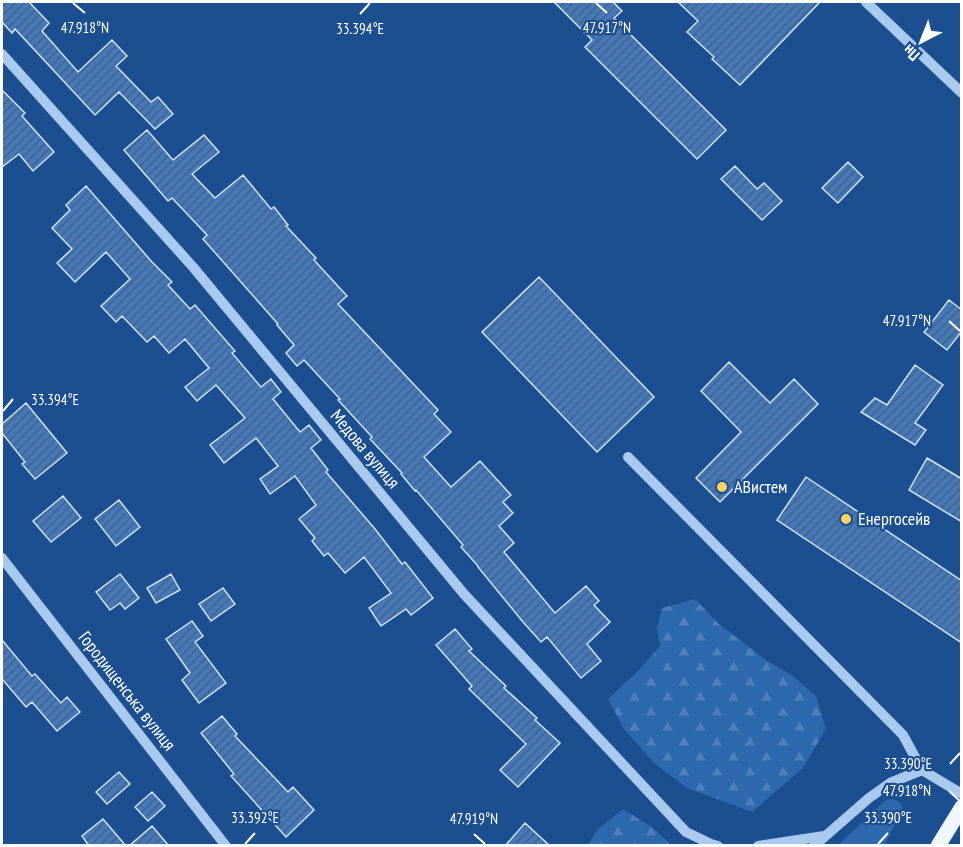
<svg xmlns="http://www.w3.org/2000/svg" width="963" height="847" font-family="'PT Sans Narrow',sans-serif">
<defs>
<pattern id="forest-firs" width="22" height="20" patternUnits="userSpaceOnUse" patternTransform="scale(1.5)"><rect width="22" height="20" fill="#2e69ad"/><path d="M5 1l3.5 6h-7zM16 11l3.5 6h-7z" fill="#4d80b9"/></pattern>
<pattern id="building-hatch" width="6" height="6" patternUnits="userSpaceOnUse" patternTransform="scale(1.5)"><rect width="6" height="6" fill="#4478b7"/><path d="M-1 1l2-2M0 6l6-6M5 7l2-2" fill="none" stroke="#486282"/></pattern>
</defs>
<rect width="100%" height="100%" fill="#1b4f8f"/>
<path fill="#2e69ad" d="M890,799c8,1 11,3 13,11l-19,35h-46l48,-45z"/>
<path fill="url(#forest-firs)" d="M695,599l24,25 47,36 28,17 22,19 10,33 -23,39 -51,44 -65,-24 -32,-24 -31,-35 -16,-30 32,-30 20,-23 -3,-18 5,-20z
M623,809l30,19 18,17h-83l10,-16z"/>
<path fill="url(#building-hatch)" stroke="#cfe3fa" stroke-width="1.5" d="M2,2h27l20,21 -7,8 36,41 34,-32 15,16 -11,10 35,36 7,-5 15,17 -18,15 -36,-37 -24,23 -80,-86 -3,4 -10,-11z
M554,2h59l9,9 -8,7 112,112 -29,29 -112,-112 7,-7z
M678,2h142l-80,83 -28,-26 2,-2 -27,-25 11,-11z
M2,90l23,23 -3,3 32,36 -21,19 -14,-17 -17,13z
M147,130l26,30 31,-25 15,17 -27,22 23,24 28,-23 28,34 3,-2 14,18 -2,1 30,32 -2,2 33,36 -9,8 100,106 -4,4 17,18 -27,25 27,30 29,-26 31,34 -8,7 10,11 -14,13 15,17 -10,9 51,61 31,-27 13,15 -5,4 16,17 -23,22 14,17 -20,17 -34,-41 -6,5 -18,-20 -45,-55v-1l-17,-19 2,-2 -47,-55 -1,1 -14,-17 1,-1 -32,-34 2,-2 -34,-37 2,-1 -36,-39 -7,6 -11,-13 8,-8 -17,-20 1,-1 -75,-85 4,-4 -35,-37 -4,3 -44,-51z
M848,162l15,15 -25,26 -16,-15z
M735,166l22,23 7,-6 18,18 -20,19 -41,-41z
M86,186l66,76 20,20 -4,3 22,24 5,-4 40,46 -3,2 29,34 10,-8 10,13 -8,7 27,33 9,-7 12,15 -10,8 17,22 -2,2 49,57 27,35 3,-2 28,36 -22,17 -5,-6 -25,17 -12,-18 22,-15 -27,-36 -19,16 -17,-20 -4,3 -12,-15 3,-3 -16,-19 17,-14 -21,-29 -25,18 -10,-15 18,-13 -22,-28 -32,25 -14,-18 35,-27 -29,-33 -19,16 -12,-14 24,-19 -24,-29 -16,14 -15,-17 -7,6 -25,-26 -6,6 -15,-16 29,-27 -24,-27 -31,30 -18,-19 15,-14 -20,-21 18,-18 -4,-5z
M539,277l115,120 -57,55 -115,-120z
M949,300l13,10v21l-15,19 -23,-18z
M729,362l41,41 24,-24 24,25 -98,98 -24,-24 45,-46 -40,-41z
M915,365l28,20 -28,38 11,7 -11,15 -54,-33 14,-14 12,7z
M26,403l41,50 -32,26 -13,-15 3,-2 -23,-29v-9z
M927,458l35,21v43l-53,-32z
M806,477l156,104v62l-185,-123z
M63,496l18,22 -30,24 -18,-21z
M119,500l21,27 -24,19 -21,-27z
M120,574l19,24 -14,11 -5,-6 -10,7 -14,-18z
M171,574l9,16 -24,13 -9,-15z
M223,588l12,16 -24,17 -12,-17z
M192,621l11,15 -8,6 31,41 -27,20 -17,-23 8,-7 -24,-34z
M455,629l17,20 -3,2 37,35 -2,2 33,30 -2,2 25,23 -42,44 -18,-17 26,-26 -57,-55 3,-3 -36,-41z
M2,640l30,36 3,-2 26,29 6,-6 13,15 -23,19 -25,-29 -6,5 -24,-28z
M222,716l15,18 -2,2 53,56 5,-5 21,23 -28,27 -55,-61 3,-2 -33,-41z
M119,772l11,12 -23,20 -11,-12z
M152,792l13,14 -17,15 -13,-14z
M103,819l23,27h-37l-7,-10z
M525,823l25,23h-45z
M152,826l17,20h-40z"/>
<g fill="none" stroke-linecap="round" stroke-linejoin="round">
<path stroke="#a9c9ee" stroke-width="10" d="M866,2l96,91
M2,54l191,213 271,327 222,238 25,12 7,2
M628,457l275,278 19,35
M2,558l224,288
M758,846l66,-10
M814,846l55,-48 21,-15 32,-13 40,24"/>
<path stroke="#f0f6ff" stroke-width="15" d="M938,846l24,-39"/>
</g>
<path fill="none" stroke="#fff" stroke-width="2" d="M73,3l12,10M596,3l11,10M360,14l10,-11M949,321l11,10M3,411l10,-12M950,764l10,-11M949,791l11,10M474,834l11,10M245,844l10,-11M878,844l10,-11"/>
<g fill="#ffd166" stroke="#1b4f8f" stroke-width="2">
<circle cx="722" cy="487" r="6"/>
<circle cx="846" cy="519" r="6"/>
</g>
<g text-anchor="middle" stroke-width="4.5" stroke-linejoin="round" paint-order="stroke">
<g font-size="18" fill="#fff" stroke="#1b4f8f">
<text transform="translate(365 449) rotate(50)" y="6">Медова вулиця</text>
<text transform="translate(127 691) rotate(52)" y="6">Городищенська вулиця</text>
</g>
<g font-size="18" fill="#fff" stroke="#1b4f8f" text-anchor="start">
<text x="734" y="493">АВистем</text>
<text x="858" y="525">Енергосейв</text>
</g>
</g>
<g font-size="15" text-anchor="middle" fill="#fff" stroke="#1b4f8f" stroke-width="4.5" stroke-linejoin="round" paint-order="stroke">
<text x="85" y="33">47.918°N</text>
<text x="607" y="33">47.917°N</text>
<text x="360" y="34">33.394°E</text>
<text x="907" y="326">47.917°N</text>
<text x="55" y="405">33.394°E</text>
<text x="908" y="769">33.390°E</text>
<text x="907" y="796">47.918°N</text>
<text x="255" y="823">33.392°E</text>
<text x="888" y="823">33.390°E</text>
<text x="474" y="824">47.919°N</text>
</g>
<rect width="963" height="847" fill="none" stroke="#ffffff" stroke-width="6"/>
<g transform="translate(921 42) rotate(222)" stroke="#1b4f8f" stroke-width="4.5" paint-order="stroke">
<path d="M0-4.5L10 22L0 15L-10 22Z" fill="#ffffff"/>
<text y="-9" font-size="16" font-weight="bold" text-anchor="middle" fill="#ffffff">Пн</text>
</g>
</svg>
